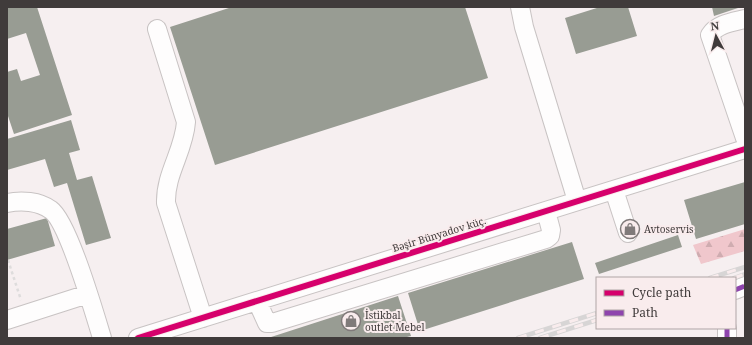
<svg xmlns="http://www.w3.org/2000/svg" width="752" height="345" font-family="'Noto Serif',serif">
<defs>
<pattern id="forest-firs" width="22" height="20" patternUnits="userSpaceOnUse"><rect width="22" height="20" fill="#f0c7cc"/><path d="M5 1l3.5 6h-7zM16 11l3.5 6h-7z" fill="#cfacb0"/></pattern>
</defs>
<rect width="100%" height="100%" fill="#f6eff0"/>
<path fill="url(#forest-firs)" d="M745,229v22l-44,13 -8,-19z"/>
<path fill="#989c93" d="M7,7h30l35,108 -58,19 -7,-21v-41l10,-3 4,12 19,-6 -14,-42 -19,6z
M232,7h233l23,71 -273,87 -45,-138z
M600,7h28l9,29 -61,18 -11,-36z
M712,7h29l-27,9z
M71,120l9,30 -11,3 8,27 15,-4 19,62 -25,7 -19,-62 -13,4 -9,-28 -38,11v-31z
M745,182v42l-49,15 -12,-39z
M47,218l8,28 -48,14v-31z
M678,235l4,12 -83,27 -4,-11z
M572,242l12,37 -164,52 -12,-38z
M398,296l13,40 -8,2h-135z"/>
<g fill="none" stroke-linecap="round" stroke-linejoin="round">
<g stroke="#c8c3c3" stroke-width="20">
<path id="minor" d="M520,7l4,20 53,174
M745,19c-12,3 -28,5 -35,16l35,103
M157,29l29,93c-2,29 -21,52 -20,81l37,115
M614,190l14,43
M7,203c14,-3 32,-2 44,7 17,12 44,105 51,128
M735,290l10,-4
M257,301l10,22h5l274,-84 4,-3 1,-6 -5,-19
M7,320l81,-26
M727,328v10
M138,338l607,-189"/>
</g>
<path stroke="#dedcdc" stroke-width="2.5" stroke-dasharray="3 3" stroke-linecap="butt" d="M8,260l13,40"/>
<use href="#minor" stroke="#fefdfd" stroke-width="18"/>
<g stroke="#d7d5d5" stroke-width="4.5">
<path id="rail" d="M710,278l35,-11
M734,278l11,-4
M518,338l79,-25
M540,338l57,-18"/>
</g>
<use href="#rail" stroke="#f9eced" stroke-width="3" stroke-dasharray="9" stroke-linecap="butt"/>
<path stroke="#8e44ad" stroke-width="5" stroke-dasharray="10 5" stroke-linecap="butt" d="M735,290l10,-4
M727,328v10"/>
<g stroke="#f9eced" stroke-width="8">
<path id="cycleway" d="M138,338l607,-189"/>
</g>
<use href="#cycleway" stroke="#d6006c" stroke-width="6"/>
</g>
<defs>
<g id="shop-ring" transform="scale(1)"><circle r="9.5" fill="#f9eced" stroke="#807a7a" stroke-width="1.5"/><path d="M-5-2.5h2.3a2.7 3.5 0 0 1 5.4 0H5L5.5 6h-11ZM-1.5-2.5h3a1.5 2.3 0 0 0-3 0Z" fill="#807a7a"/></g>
</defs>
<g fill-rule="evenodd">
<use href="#shop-ring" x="630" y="229"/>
<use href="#shop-ring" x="351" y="321"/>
</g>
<g text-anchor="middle" stroke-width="4" stroke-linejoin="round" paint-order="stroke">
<g font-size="10" fill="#403b3b" stroke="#f9eced" text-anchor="start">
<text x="644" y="233">Avtoservis</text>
<text x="365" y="319">İstikbal<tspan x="365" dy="12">outlet Mebel</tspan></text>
</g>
<g font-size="10" fill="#403b3b" stroke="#f9eced">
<text transform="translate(439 234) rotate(-17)" y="4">Bəşir Bünyadov küç.</text>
</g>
</g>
<rect width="752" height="345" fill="none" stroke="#403b3b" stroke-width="16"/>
<rect x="596" y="277" width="140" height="52" fill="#f9eced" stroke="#afa5a6"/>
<rect x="604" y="290" width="20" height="6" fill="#d6006c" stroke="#afa5a6"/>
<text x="632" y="297" font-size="12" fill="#403b3b">Cycle path</text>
<rect x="604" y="310" width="20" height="6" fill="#8e44ad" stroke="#afa5a6"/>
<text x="632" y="317" font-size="12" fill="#403b3b">Path</text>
<g transform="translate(716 36) rotate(353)" stroke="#f9eced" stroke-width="3" paint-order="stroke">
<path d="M0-3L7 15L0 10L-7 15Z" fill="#403b3b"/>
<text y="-6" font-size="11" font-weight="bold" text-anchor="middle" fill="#403b3b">N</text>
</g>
</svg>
